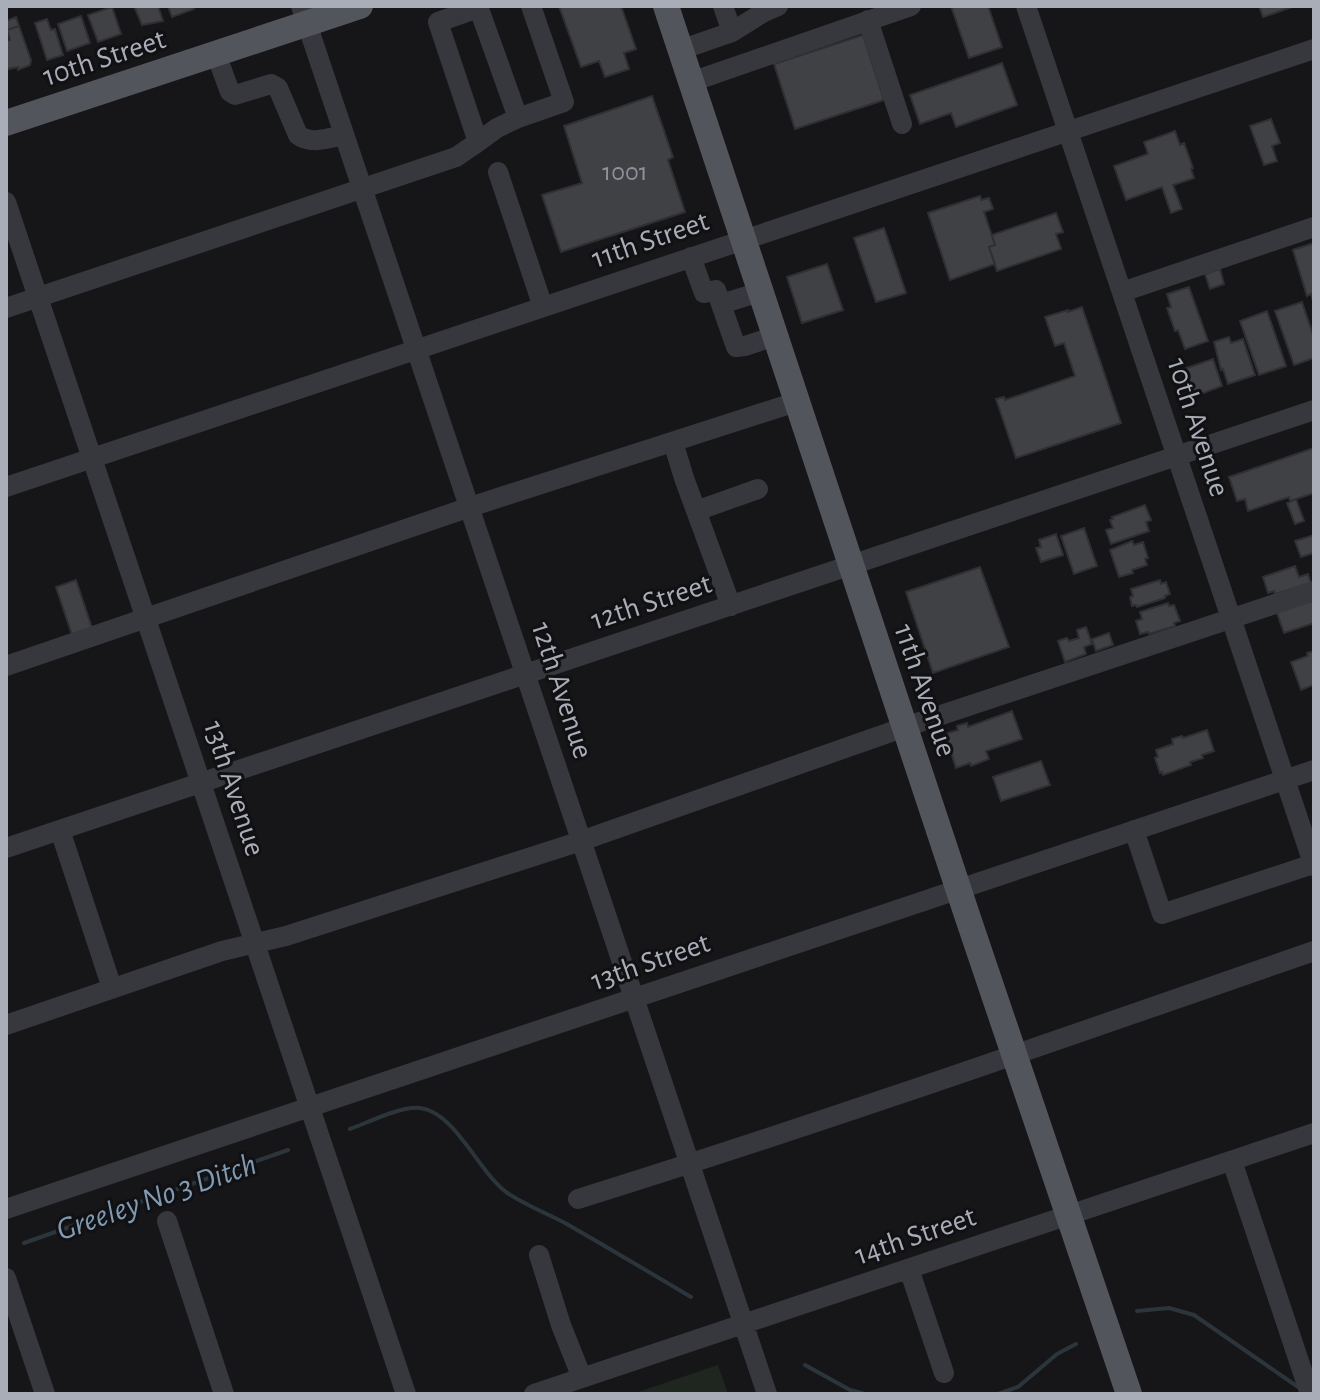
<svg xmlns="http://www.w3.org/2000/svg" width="1320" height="1400" font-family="'Alegreya Sans',sans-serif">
<rect width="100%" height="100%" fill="#161618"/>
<path fill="#1e261f" d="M718,1365l10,29h-96z"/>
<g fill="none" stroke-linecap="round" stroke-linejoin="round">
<path stroke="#2c353c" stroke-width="4" d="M350,1129c19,-7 51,-23 70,-21 35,4 58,63 86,84 17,12 40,21 59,31 42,24 84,49 126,74
M24,1243l264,-93
M1137,1311l32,-3 25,7 104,72
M805,1365l45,25 15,4
M998,1394l20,-7 39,-33 19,-10"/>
</g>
<path fill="#404145" stroke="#303034" stroke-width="2" d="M134,6h24l5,15 -21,4z
M168,6h25l1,3 -22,8z
M559,6h62l15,43 -12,4 5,16 -24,8 -6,-16 -18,6z
M951,6h37l14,41 -33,11z
M1259,6h36l-32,11z
M112,7l9,27 -23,8 -10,-27z
M81,16l9,27 -23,8 -9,-27z
M16,17l3,9 -12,4 -1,-9z
M47,19l4,11 4,-1 8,26 -16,5 -12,-37z
M19,26l12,34 -1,5 -12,5v-3l-10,2 -2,-4v-24l4,-1 -3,-10z
M863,35l21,65 -89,29 -21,-65z
M1002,63l15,42 -61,22 -5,-14 -31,11 -10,-29z
M652,96l21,61 -5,3 17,52 -124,40 -19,-57 40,-12 -18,-57z
M1271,119l9,24 -8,3 5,15 -13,4 -14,-39z
M1175,131l5,14 4,-2 9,25 -2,1 3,9 -21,7 9,24 -11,4 -9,-26 -36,13 -12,-34 34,-12 -4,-12z
M980,196l1,4 8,-2 4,11 -9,3 11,33 -6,2 6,17 -45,16 -22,-67z
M1056,213l7,19 -7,2 5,15 -64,22 -8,-24 6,-2 -3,-10z
M884,228l22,65 -30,9 -22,-64z
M1314,243v61l-3,-10 -4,2 -14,-46z
M827,264l16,46 -41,13 -15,-46z
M1220,269l4,15 -14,5 -5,-15z
M1189,287l19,54 -23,8 -7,-19 -3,1 -8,-23 4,-1 -4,-13z
M1302,302l12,36v20l-20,7 -19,-54z
M1082,307l39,116 -105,35 -20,-59 8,-2 1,3 70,-24 -11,-33 -9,3 -10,-29 23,-7v2z
M1267,311l19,55 -27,9 -19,-54z
M1229,337l2,6 12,-4 12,36 -27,9 -5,-15 -2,1 -7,-28z
M1213,359l9,27 -29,11 -9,-28z
M1314,448v45l-24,8 -1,-4 -41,14 -3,-12 -8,2 -8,-24z
M1296,499l8,22 -9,3 -8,-21z
M1145,505l6,15 -5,2 3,9 -38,13 -5,-14 7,-2 -3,-8 3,-1 -1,-2z
M1084,528l13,38 -23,8 -13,-38z
M1056,534l7,21 -22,7 -5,-14 5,-1 -2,-7z
M1314,535v18l-13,4 -6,-16z
M1132,541l2,4 9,-3 5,16 -3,1 2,6 -15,5 1,3 -14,4 -9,-27z
M1295,566l4,11 9,-3 3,9 -36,11 -1,-3 -6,2 -5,-16z
M980,567l29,80 -76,26 -27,-81z
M76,580l16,48 -20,7 -16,-48z
M1160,580l1,4 5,-2 4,12 -5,2v2l-28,9 -1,-2 -4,1 -2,-9 3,-1 -2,-7z
M1314,597v26l-30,10 -8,-23z
M1168,603l1,3 5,-1 6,16 -6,2 1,3 -26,8 -1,-2 -8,2 -4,-13 6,-2 -2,-7z
M1086,627l6,17 -8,3 2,7 -21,8 -7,-21 9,-3 2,3 10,-3 -2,-8z
M1109,633l4,12 -17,6 -4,-12z
M1314,651v36l-1,-2 -12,5 -10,-28 17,-6 -1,-3z
M1012,711l10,28 -36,12 3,8 -18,7 -1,-3 -14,5 -11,-34 13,-4 -1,-4 10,-3 1,4z
M1207,730l7,21 -12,4 1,3 -13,4 1,3 -28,10 -1,-3 -2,1 -5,-15 3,-1 -2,-7 17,-6 -1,-5 10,-3 1,2z
M1041,761l9,24 -49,16 -8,-24z"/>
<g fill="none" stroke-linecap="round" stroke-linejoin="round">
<path stroke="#37383d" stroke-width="20" d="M301,6l466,1388
M478,6l40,112 -21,10 -19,14
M723,6l9,26
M1026,6l288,860
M868,20l34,104
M680,50l52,-18 32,-20 14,-6
M216,54l14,38 5,3 36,-11 7,4 20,47c13,10 31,3 46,0
M691,82l220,-76
M518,118l46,-16 -33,-96
M498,172l45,135
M6,202l400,1192
M691,257l13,36 12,-3 20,57 9,-1 30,-10
M1122,292l192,-65
M721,304l39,-12
M6,308l450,-151 22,-15 -40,-120 40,-14
M673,442l11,36 47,128
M6,487l1308,-438
M696,511l62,-22
M6,666l464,-159 326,-105
M60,830l52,158
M1134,830l28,84 151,-50
M6,848l1308,-438
M6,1025l216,-74 64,-15 295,-95 324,-114 409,-136
M1232,1161l77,230
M578,1199c247,-77 491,-163 736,-248
M6,1209l1308,-439
M167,1221l57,173
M539,1255l22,70 21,53
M909,1269l35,104
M6,1278l39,116
M534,1394l780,-261"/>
<path stroke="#53555c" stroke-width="26" d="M666,6l302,912 161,476
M6,123l354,-117"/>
</g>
<g text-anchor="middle" stroke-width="6" stroke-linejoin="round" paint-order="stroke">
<g font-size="26" fill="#8e929b">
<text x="625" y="180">1001</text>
</g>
<g font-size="30" fill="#a8adb8" stroke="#111113">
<text transform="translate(104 57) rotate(-18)" y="10">10th Street</text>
<text transform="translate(650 239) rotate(-19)" y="10">11th Street</text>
<text transform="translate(1199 427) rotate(72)" y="10">10th Avenue</text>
<text transform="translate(651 601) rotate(-18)" y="10">12th Street</text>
<text transform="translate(563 690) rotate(72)" y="10">12th Avenue</text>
<text transform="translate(926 690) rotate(71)" y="10">11th Avenue</text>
<text transform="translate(235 788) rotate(72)" y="10">13th Avenue</text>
<text transform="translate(650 961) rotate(-19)" y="10">13th Street</text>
<text transform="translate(915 1235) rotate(-19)" y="10">14th Street</text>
</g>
<g font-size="32" font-style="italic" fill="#7f9bb3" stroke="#111113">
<text transform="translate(156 1196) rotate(-19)" y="11">Greeley No 3 Ditch</text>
</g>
</g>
<rect width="1320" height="1400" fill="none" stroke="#a8adb8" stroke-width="16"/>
</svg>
